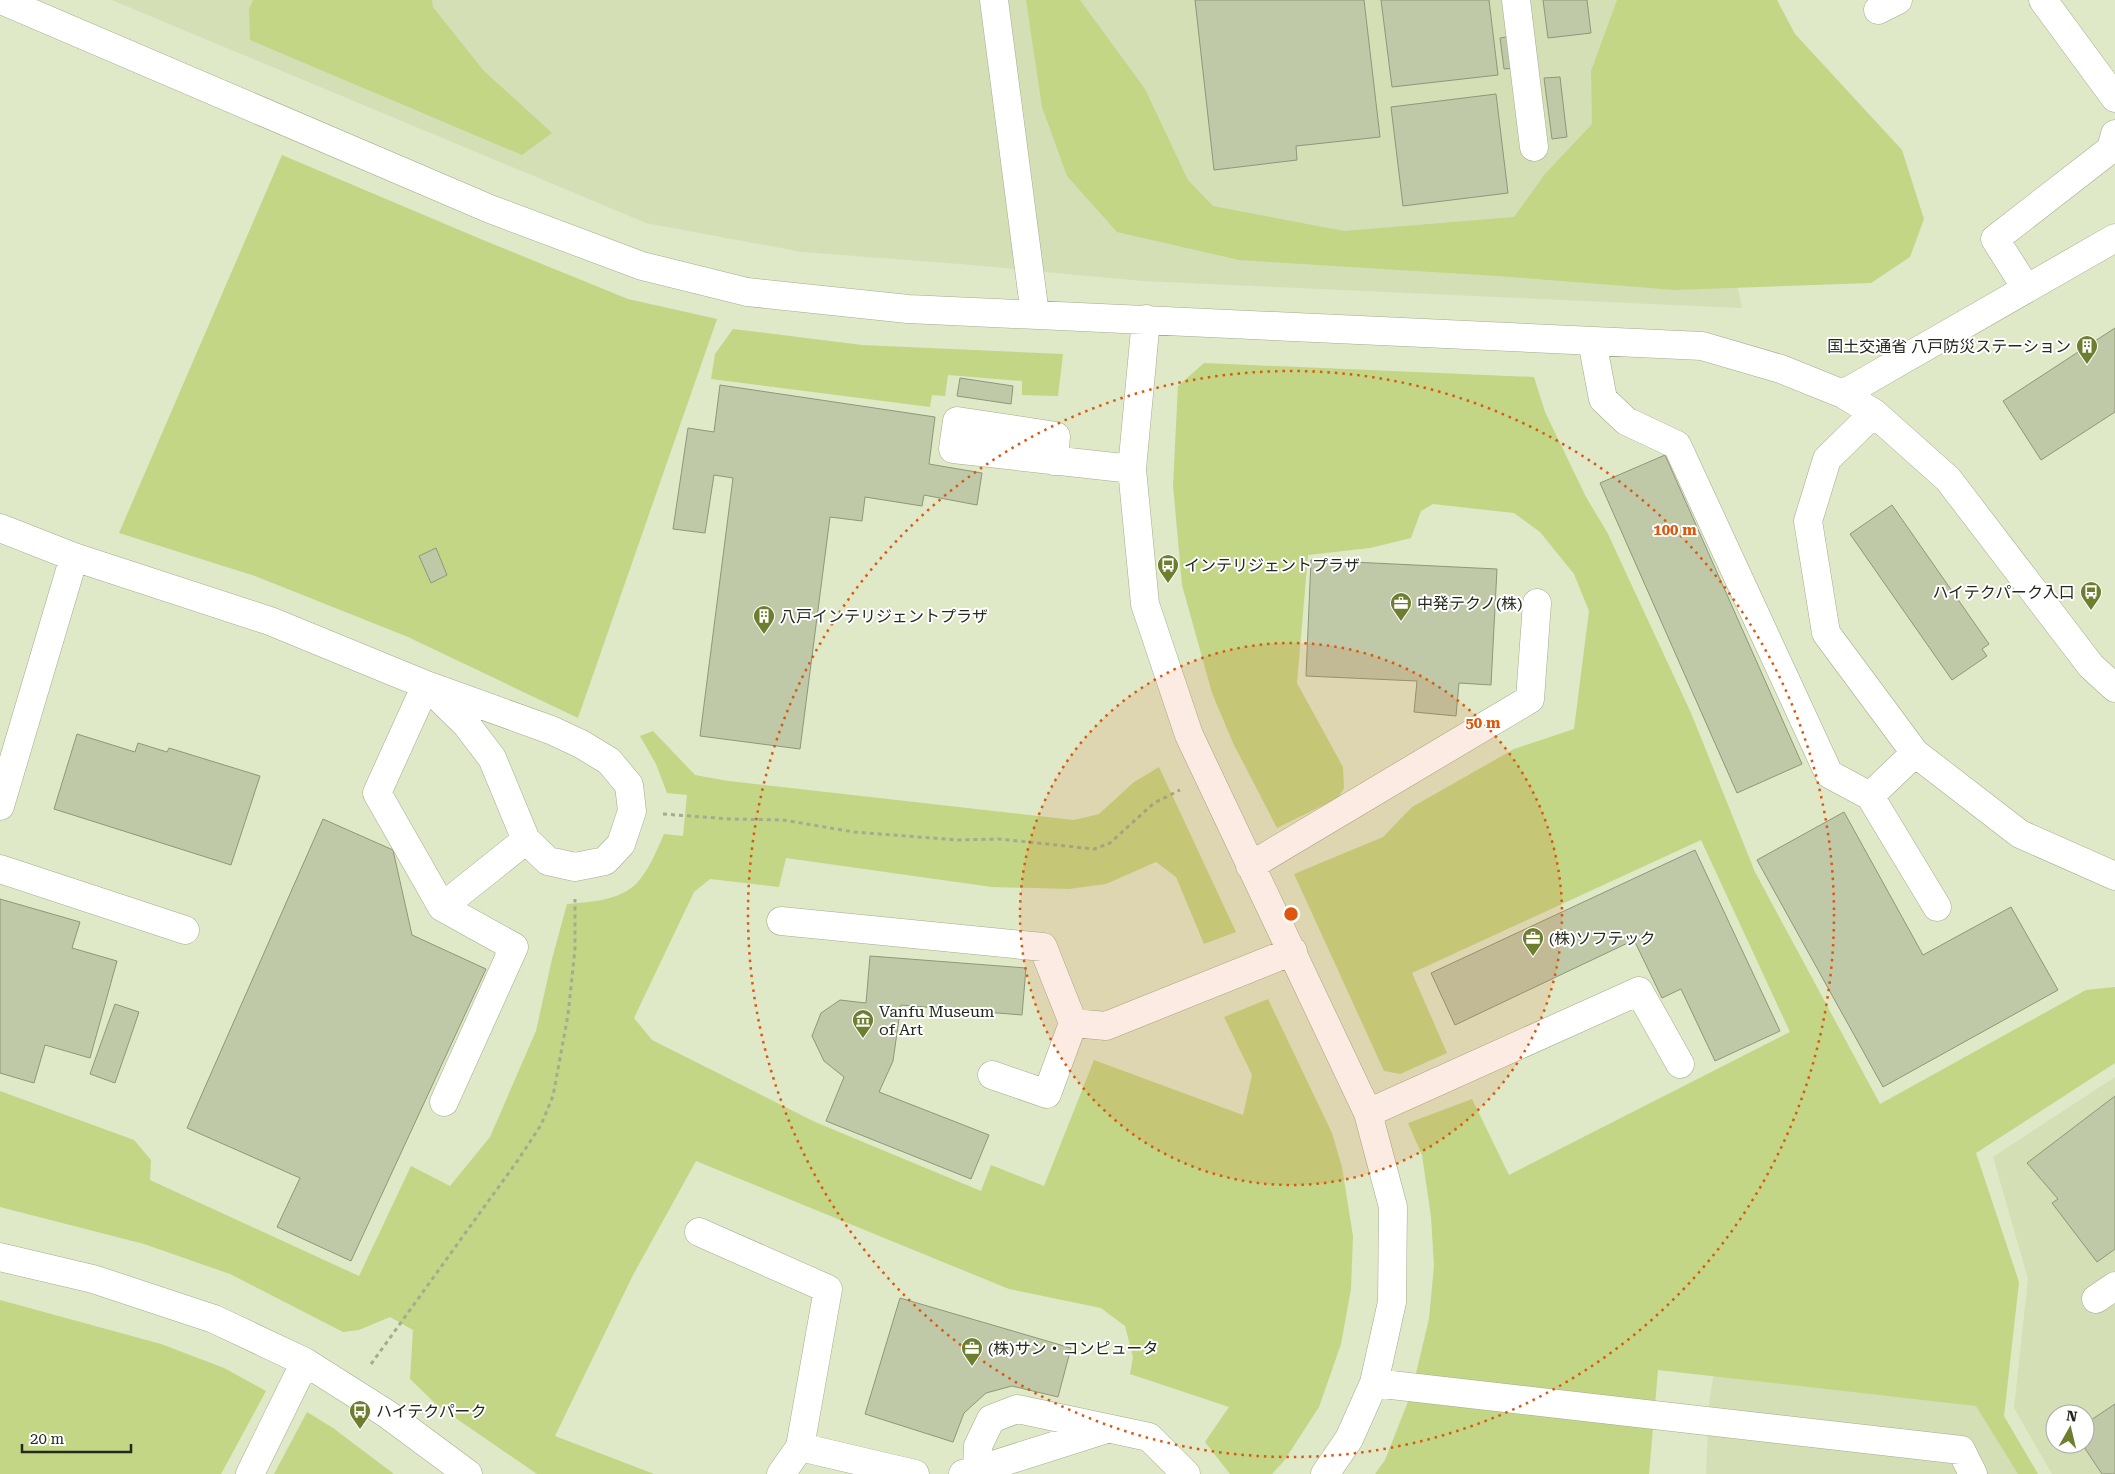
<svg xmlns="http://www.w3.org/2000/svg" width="2115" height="1474" font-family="'Roboto Serif','Noto Sans JP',serif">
<rect width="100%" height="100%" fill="#dfe8c7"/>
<path fill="#d4dfb6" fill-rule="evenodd" d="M112,0h1564l66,308 -600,-27 -181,-17 -159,-12 -156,-29z
M2115,1077v397h-63l-38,-66 14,-129 -35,-122zM2055,1414h30v30h-30z
M1714,1371l271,23 42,80h-321l3,-69z"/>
<path fill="#c2d686" d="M253,0h179l1,7 50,63 69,63 -30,22 -272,-115 -1,-31z
M1026,0h54l65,89 43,91 25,26 131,25 170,-14 31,-43 47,-50 -1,-53 26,-71h160l18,34 107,116 22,69 -14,38 -39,26 -196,7 -178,-14 -258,-16 -122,-28 -50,-56 -25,-69z
M282,155l201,85 145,59 89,20 -139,399 -170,-81 -153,-61 -136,-43z
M733,329l129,16 201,9 -5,42 -36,-1v-14l-74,-6 -3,21 -13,-1 -2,12 -219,-28 4,-25z
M1204,363l330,14 11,35 41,85 21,35 84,181 64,159 125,232 206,-114 29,-3v76l-139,90 43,129 -15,134 34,58h-20l-42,-68 -318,-36 -9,104h-274l10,-14 26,-66 18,-75 5,-53 -3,-49 -9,-62 -14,-32 64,-24 37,76 281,-143 -89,-192 -289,133 35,80 -47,21 -16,-3 -90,-197 89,-37 29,-30 102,-58 60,-20 15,-118 -15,-37 -34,-42 -26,-19 -81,-9 -12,7 -10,27 -41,10 -62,7 -11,128 46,84 1,21 -6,10 -61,30 -44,-85 -21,-50 -30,-108 -9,-100 5,-99z
M653,731l42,44 33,6 346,39 25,-6 35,-32 25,-15 77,165 -32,12 -28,-67 -20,-15 -50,22 -37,5 -77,-2 -206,-29 -7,29 -69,-8 -16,13 -60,126 18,22 163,82 166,69 10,-26 53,21 50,-126 149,55 9,-40 -28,-58 44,-18 64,134 10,34 11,69 -2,53 -10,55 -22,63 -35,54 -12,13h-42l-25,-32 24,-35 -99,-33 3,-17 -8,-31 -24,-18 -92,-19 -313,-128 -63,114 -78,161 99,38h-117l-99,-68 -28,-27 3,-49 -23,-13 -31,13 -16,2 -113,-58 -86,-30 -144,-37v-116l134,49 17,20 -1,20 209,96 52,-110 39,20 40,-49 46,-106 16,-72 15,-55c23,-2 52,-3 70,-21 12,-13 20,-33 27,-49l19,2 4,-41 -20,-2 -11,-29 -16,-28z
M0,1300l161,44 63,24 42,23 -45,83h-221z
M307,1412l26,16 61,46h-120z"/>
<path fill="#bfc8a7" stroke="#8e9778" d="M1195,0h169l16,137 -84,9 1,14 -83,10z
M1381,0h108l9,75 -106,12z
M1543,0h44l4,33 -43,5z
M1512,36l3,32 -11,1 -4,-31z
M1560,77l7,60 -15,2 -8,-61z
M1496,94l12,99 -105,13 -12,-99z
M2115,328v84l-74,48 -38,-59z
M960,378l53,8 -2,18 -54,-8z
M720,385l215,32 -6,47 53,9 -5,32 -53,-10 -2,11 -57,-9 -3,24 -32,-4 -30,232 -100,-13 33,-258 -19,-3 -9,58 -32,-4 15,-101 26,4z
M1665,455l137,309 -65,29 -137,-310z
M1892,505l97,139 -7,5 5,7 -35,24 -102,-146z
M436,548l11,27 -16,8 -12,-27z
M1311,560l186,9 -6,116 -32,-2 -3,33 -42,-4 3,-31 -111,-5z
M77,734l58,18 3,-9 29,9 2,-4 91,28 -29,89 -177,-56z
M1844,812l79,143 88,-48 47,83 -175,97 -126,-227z
M323,819l70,31 19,85 74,34 -135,292 -74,-34 23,-49 -113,-50z
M1695,850l85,181 -65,30 -34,-72 -19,9 -28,-58 -179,85 -24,-52z
M0,899l80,23 -8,26 45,13 -27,97 -45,-13 -11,38 -34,-10z
M870,956l156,12 -4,47 -121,-10 -8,56 -14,31 110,43 -18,44 -145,-58 18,-44 -20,-16 -12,-25 9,-23 19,-13 26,3z
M115,1004l24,8 -24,71 -25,-9z
M2115,1096v153l-18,13 -45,-59 6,-4 -31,-36z
M900,1298l171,50 -13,49 -46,-11 -26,7 -22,20 -11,29 -88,-28z
M2115,1404v70h-13l-20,-30h3v-20z"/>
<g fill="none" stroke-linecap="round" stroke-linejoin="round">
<g stroke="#a3ac8c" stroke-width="29">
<path id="minor" d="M1,0l489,209 152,57 105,26 161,17 794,37 79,23 62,25 31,19 74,66 143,187 24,22
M994,0l41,315
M1516,0l18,147
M2043,0l72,98
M1878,10l20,-10
M2026,288l-31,-49 116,-90 4,-15
M1146,319l-14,150 13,135 44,131 179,378 25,94 -1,95 -18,81 -25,56 -24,35
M1592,341l11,58 23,22 51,24 152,329 41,22 67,111
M1843,394l272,-156
M1874,413l-47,46 -19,62 18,112 89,120 105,81 95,42
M1054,461l2,-25 -99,-15 -4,28 179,20
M0,528l74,29 196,64 156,64 125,45 30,14 28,17 20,24 3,26 -11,33 -16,17 -30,6 -27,-6 -22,-21 -34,-82 -26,-34 -40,-39
M426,685l-49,108 65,114 72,40 -70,155
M1870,796l45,-43
M0,806l74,-249
M1250,866l280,-167 7,-96
M0,869l185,61
M442,907l84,-67
M781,921l262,26 30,76
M992,1075l55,19 26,-71 33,3 187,-75
M1368,1113l271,-122 41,73
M699,1232l129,57 -28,158
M0,1257l93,22 121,40 91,43 82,52 81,60
M2096,1299l19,-13
M1374,1383l587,67 12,24
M977,1470l130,-41
M250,1474l55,-112
M781,1474l19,-27 115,27
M963,1474l14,-4 1,-24 13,-27 26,-10 132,28 37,37"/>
</g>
<path stroke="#a4ab91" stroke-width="3" stroke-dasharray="4 4" stroke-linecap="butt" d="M663,814l67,5 53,1 71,12 104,8 41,-1 95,10 16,-6 44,-40 26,-13
M371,1364l147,-204 23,-35 12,-29 15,-81 7,-66v-50"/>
<use href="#minor" stroke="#fff" stroke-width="28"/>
</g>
<circle cx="1291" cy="914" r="271" fill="#de570d" fill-opacity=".12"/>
<g fill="none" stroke="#de570d" stroke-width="2.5" stroke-dasharray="2.5 5">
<circle cx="1291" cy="914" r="271"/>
<circle cx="1291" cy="914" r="543"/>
</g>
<defs>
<g id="building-pin" transform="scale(1.125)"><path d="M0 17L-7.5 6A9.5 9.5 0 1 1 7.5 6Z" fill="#6d7f2e" stroke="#fff"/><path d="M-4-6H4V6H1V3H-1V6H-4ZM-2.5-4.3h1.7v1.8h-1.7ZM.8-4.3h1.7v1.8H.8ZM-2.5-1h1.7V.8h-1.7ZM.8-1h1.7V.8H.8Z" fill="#fff"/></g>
<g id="bus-pin" transform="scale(1.125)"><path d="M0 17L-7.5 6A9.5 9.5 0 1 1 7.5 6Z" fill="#6d7f2e" stroke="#fff"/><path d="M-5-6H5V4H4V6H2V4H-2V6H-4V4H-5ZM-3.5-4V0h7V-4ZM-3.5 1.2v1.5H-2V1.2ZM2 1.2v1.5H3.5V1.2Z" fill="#fff"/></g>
<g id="office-pin" transform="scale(1.125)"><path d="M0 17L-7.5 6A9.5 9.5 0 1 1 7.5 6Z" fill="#6d7f2e" stroke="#fff"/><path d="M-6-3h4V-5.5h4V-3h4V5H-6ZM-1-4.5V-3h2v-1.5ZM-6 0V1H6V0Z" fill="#fff"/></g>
<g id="museum-pin" transform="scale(1.125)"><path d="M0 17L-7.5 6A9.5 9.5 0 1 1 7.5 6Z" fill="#6d7f2e" stroke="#fff"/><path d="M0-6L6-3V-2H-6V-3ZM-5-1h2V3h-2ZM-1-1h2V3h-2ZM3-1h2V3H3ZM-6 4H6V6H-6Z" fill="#fff"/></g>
</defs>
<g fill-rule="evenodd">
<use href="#building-pin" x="2087" y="346"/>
<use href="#bus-pin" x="1168" y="565"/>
<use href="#bus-pin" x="2091" y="592"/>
<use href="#office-pin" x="1401" y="603"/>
<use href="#building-pin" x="764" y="616"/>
<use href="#office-pin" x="1533" y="938"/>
<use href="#museum-pin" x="863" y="1020"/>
<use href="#office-pin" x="972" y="1348"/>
<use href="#bus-pin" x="360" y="1411"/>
</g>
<g text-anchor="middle" stroke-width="4" stroke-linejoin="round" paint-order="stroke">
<g font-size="16" fill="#25281c" stroke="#fff" text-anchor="start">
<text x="2071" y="352" text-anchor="end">国土交通省 八戸防災ステーション</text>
<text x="1184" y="571">インテリジェントプラザ</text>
<text x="2075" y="598" text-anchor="end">ハイテクパーク入口</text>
<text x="1417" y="609">中発テクノ(株)</text>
<text x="780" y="622">八戸インテリジェントプラザ</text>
<text x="1549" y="944">(株)ソフテック</text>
<text x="879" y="1017">Vanfu Museum<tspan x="879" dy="18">of Art</tspan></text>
<text x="988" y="1354">(株)サン・コンピュータ</text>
<text x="376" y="1417">ハイテクパーク</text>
</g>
</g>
<circle cx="1291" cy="914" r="8" fill="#de570d" stroke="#fff" stroke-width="2.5"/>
<g font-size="15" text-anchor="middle" font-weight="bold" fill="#de570d" stroke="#fff" stroke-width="4" stroke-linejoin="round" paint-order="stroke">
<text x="1675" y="535">100 m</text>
<text x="1483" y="728">50 m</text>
</g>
<g transform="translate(2070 1429) rotate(8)"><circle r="24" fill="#ffffff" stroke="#a8a9a4"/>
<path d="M0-4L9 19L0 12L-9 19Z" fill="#6d7f2e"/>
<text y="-8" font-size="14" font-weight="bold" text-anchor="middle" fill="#25281c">N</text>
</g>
<path d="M22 1444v8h109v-8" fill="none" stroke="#25281c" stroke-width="2.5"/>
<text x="30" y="1444" font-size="15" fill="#25281c" stroke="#ffffff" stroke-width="4" paint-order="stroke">20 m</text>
</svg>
